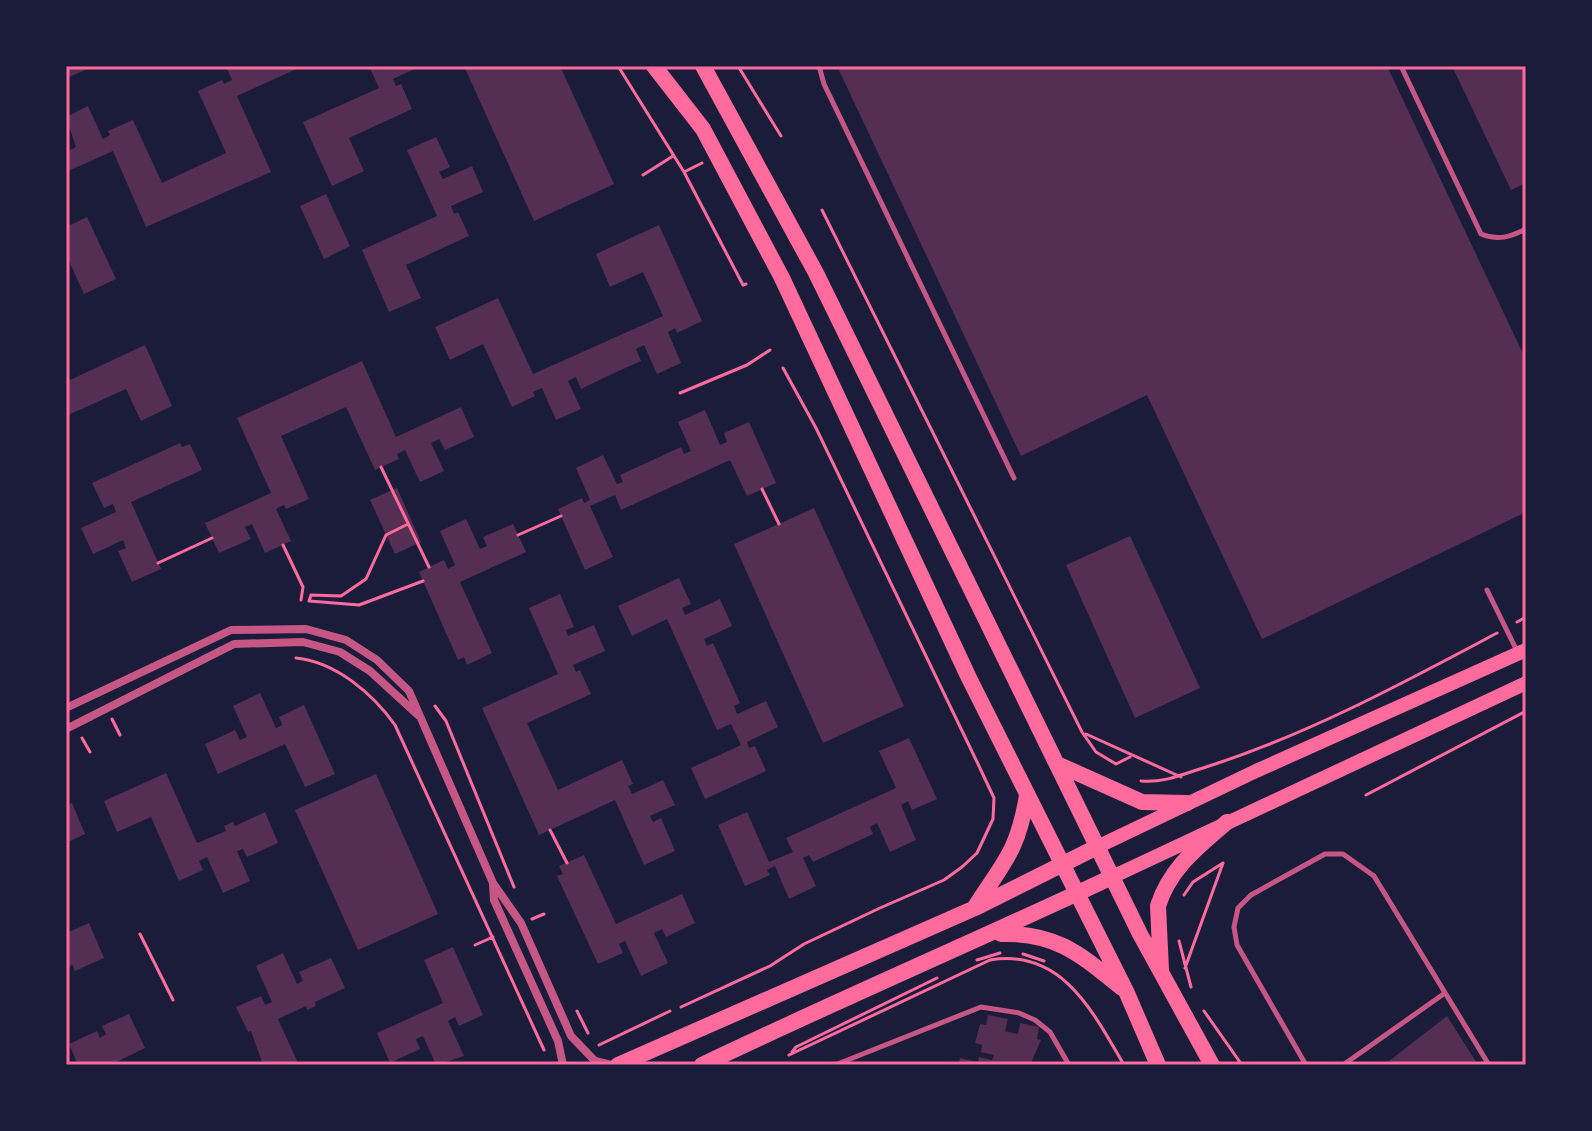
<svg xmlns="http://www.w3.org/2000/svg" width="1592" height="1131" font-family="'Fira Sans',sans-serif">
<rect width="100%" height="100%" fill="#1b1b3a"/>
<path fill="#542f53" d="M66,66h28l-27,12z
M226,66h77l-66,30 34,76 -125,55 -33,-76 -47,21v-27l2,6 8,-4 -10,-30 22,-11 15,33 7,-4 -2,-4 25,-11 29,63 64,-30 -28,-62 24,-11 2,4 8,-4z
M369,66h52l-28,13 3,7 5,-2 11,25 -63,29 15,33 -32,15 -29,-64 76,-34z
M464,66h96l54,118 -80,37z
M837,66h550l139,294v152l-264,127 -115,-244 -126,61z
M1452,66h74v117l-15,7z
M436,137l14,30 -11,5 4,7 29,-13 11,26 -32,14 3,8 4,-2 11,24 -63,29 15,33 -32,14 -27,-62 75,-34 -30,-66z
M326,194l24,52 -26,13 -24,-53z
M87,217l29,62 -32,15 -15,-33 -3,2v-36z
M659,225l43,96 -25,12 -2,-5 -7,4 13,31 -24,11 -13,-29 -8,4 5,12 -29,13 -31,15 -5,-12 -8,4 13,28 -25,11 -14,-32 -9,4 2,4 -23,11 -29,-63 -33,16 -15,-33 63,-29 35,76 130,-58 -20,-44 -33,15 -14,-33z
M145,345l27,61 -31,15 -15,-32 -60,27v-44l4,8z
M362,361l34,76 65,-30 13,30 -29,13 -6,-11 -8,4 13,28 -24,11 -15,-32 -8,4 2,5 -24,11 -29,-63 -65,29 28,63 -23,10 -2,-4 -8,4 15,32 -26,12 -13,-29 -7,3 6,12 -32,14 -14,-30 66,-30 -34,-75z
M705,410l15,35 7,-3 -3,-9 25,-11 27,61 -29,13 -17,-36 -109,50 -6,-15 -25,11 23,51 -28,13 -27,-61 24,-11 2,5 6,-3 -14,-32 27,-13 14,29 6,-2 -3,-7 61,-28 3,7 7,-3 -13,-29z
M180,443l2,4 8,-3 12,26 -71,32 30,67 -29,13 -14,-31 8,-3 -3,-8 -30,14 -12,-26 35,-16 -3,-8 -9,4 -12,-25z
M397,488l24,54 -26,12 -25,-54z
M814,508l90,198 -81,37 -89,-199z
M466,519l14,30 7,-3 -4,-9 30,-13 13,28 -66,30 32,71 -25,12 -3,-8 -6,3 -39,-88 25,-12 4,9 7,-4 -15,-34z
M1130,536l70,152 -65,30 -69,-153z
M679,578l12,26 -9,4 3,7 35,-16 12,27 -28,13 3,7 6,-3 27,60 -6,3 3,8 29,-13 12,26 -31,15 2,6 6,-2 11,25 -61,28 -14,-31 50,-23 -10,-21 -14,6 -50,-111 -35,17 -14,-30z
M560,594l14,33 -8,3 2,6 26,-11 11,26 -32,14 3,7 4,-2 11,24 -64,29 31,67 64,-30 11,24 -5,2 4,8 31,-14 12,25 -25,11 3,6 8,-4 14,33 -31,14 -29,-65 -76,35 -57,-127 76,-34 -29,-66z
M260,693l16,35 6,-3 -3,-8 25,-12 31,69 -30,13 -20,-43 -67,30 -13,-30 30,-14 5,10 7,-3 -14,-31z
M909,738l28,61 -25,11 -4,-9 -7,4 15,35 -26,12 -13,-29 -7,4 3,7 -60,28 -4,-7 -6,3 13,28 -27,13 -14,-33 -8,4 3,5 -25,11 -27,-61 29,-13 22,50 24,-10 -7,-14 110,-50 -17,-37z
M166,773l31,70 29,-12 -2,-5 9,-4 2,4 30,-14 13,31 -31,14 -4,-8 -6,2 13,30 -27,12 -16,-36 -8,4 4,9 -24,11 -28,-64 -34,15 -13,-31z
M376,774l62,140 -80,36 -63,-140z
M72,803l13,31 -19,9v-37z
M584,855l32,69 66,-30 13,29 -29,14 -4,-8 -8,4 14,30 -27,13 -16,-35 -6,3 4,9 -25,11 -41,-88 6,-2 -4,-8z
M89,923l15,35 -29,13 -3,-7 -6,9v-40z
M453,947l30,68 -24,11 -4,-9 -7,4 16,35 -28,9 -13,-29 -7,3 4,10 -30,14 -13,-30 66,-30 -19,-43z
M283,953l14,31 6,-3 -4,-9 32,-14 14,30 -30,14 1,4 -9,4 -1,-4 -28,13 21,46h-36l-12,-34 -3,1 -12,-25 25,-11 4,9 7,-3 -16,-36z
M129,1014l16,34 -35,17h-32l-9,-21 28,-13 3,7 6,-4 -4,-8z
M988,1015l20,4 -3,12 13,3 2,-11 19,4 -2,12 4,1 -11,25h-72l2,-7 18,4 1,-5 13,3 2,-5 -13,-3 1,-7 -7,-2 5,-19 6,1z
M1447,1016l31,49h-94z"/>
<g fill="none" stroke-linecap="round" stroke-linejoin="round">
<path stroke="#ff6b9d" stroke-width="3" d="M618,66l66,106 59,113 3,-1
M738,66l43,70
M684,172l18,-9
M643,175l30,-19
M822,210l260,522 14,20 20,12 14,-7
M680,393l67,-28 23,-15
M381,467l48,100
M762,489l17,35
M518,535l43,-19
M283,545l20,42 -2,13
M158,563l54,-25
M309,601l2,-6 30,1 25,-17 20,-44 22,-11
M309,601l50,4 64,-24
M1517,622l9,-5
M296,658c40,4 77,36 99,67l149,325
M435,706l11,15 68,166
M112,719l8,16
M1086,734l95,43
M82,738l8,14
M1141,781c24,2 42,-7 65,-14 101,-32 197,-84 291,-134
M1366,795l160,-84
M550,830l17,33
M1184,895l9,-13 30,-19
M532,919l12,-5
M140,934l33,66
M1179,941l12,46
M475,945l18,-8
M1023,954l21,7
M977,960l23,-7
M1185,968l38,-105
M681,1007l89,-41 34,-22 76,-36 64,-28 18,-13 15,-14 16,-34 1,-21 -16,-34 -162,-336 -33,-60
M577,1011l11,22
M1204,1011l38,54
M599,1045l71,-34
M792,1052l4,-5 141,-69
M789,1055l201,-95c72,-12 103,52 134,105"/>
<path stroke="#c65784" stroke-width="5" d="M819,66l5,18 190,394
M1401,66l80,168c17,7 29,3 45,-5
M1487,590l31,63
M835,1065l146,-58 38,6 16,7 15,12 19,33
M1306,1065l-69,-120 -3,-18 4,-19 13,-13 74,-41h18l31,22 115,189
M1343,1065l102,-72"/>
<path stroke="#c65784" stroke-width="8" d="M66,708l165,-78 75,-1 40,11 31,20 32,31 84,192 28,40 50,113 24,25 17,4
M66,729l168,-85 69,-2 37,10 30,19 48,44
M493,884l1,16 64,141 5,24"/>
<path stroke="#ff6b9d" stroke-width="14" d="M1097,847l159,-76 270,-121
M1112,877l414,-194"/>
<path stroke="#ff6b9d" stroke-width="16" d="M654,66l49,63 79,149 187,400 157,313 32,74
M703,66l113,207 324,661 72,131
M1057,764l85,38 45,1
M975,907c29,-46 42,-54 52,-111
M1001,934c55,-2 80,21 121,54
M1161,970l-3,-64c12,-38 40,-59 69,-84
M618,1065l357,-157 122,-61
M702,1065c136,-65 274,-124 410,-188"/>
</g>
<rect width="1592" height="1131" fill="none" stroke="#1b1b3a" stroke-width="136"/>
<rect x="68" y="68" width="1456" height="995" fill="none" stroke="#ff6b9d" stroke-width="3"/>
</svg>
